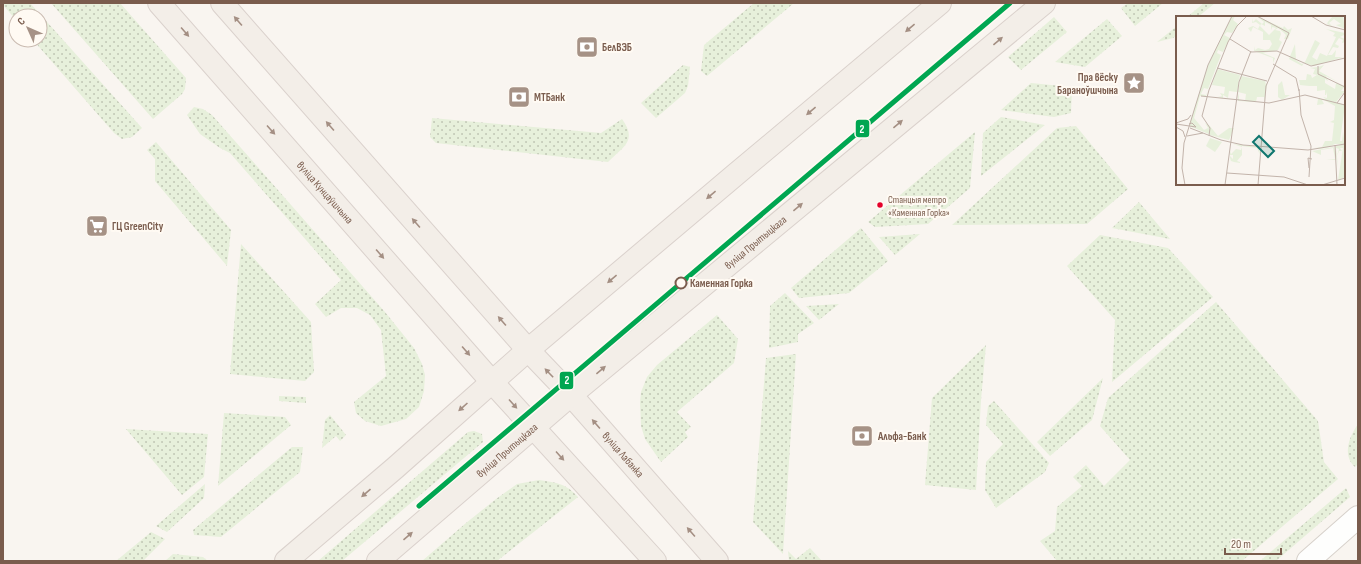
<svg xmlns="http://www.w3.org/2000/svg" width="1361" height="564" font-family="'Sofia Sans Condensed',sans-serif">
<defs>
<pattern id="grass-dots" width="8" height="8" patternUnits="userSpaceOnUse"><rect width="8" height="8" fill="#e7f0db"/><path d="M2 2h.1M6 6h.1" fill="none" stroke="#c0c6b4" stroke-width="1.8" stroke-linecap="round"/></pattern>
</defs>
<rect width="100%" height="100%" fill="#f9f5f0"/>
<path fill="url(#grass-dots)" d="M3,3h27l112,125 -10,9 -10,2 -8,-6 -81,-93h7v-24h-24v4l-13,-15z
M51,3h69l66,75 -1,11 -3,5 -29,25z
M754,3h40l-87,73 -6,-5 3,-26z
M1128,3h35l-28,23 -14,-18z
M1204,3h11l-17,14h-11z
M1054,17l13,15 -46,38 -13,-13z
M1107,19l15,17 -37,31 -30,-5z
M1177,26v9l-4,3 -16,4z
M683,65l7,2 -2,19 -3,7 -29,25 -15,-15z
M1031,83l41,4 -1,26 -17,4 -53,-7z
M194,107l9,2 9,6 173,197 29,36 8,16 3,11 -1,16 -5,16 -13,12 -25,7 -16,-5 -9,-8 -2,-11 32,-26 -5,-46 -11,-15 -13,-7h-16l-15,9 -11,-13 26,-24 -111,-127 -10,-5 -20,-14 -13,-19z
M1001,117l44,8 -64,51 2,-43z
M432,118l169,15 21,-14c16,22 1,28 -14,43l-172,-19 -6,-6z
M1076,126l52,63 -41,35 -135,1 105,-97z
M975,132l-5,56 -42,36 -53,3 -7,-5z
M156,142l75,88 -4,36 -72,-85v-22l-8,-9z
M1139,202l31,37 -58,-11z
M861,228l27,33 -39,32 -50,5 -8,-10z
M920,234l-25,21 -16,-18z
M1100,235l68,13 45,49 -101,85 3,-62 -48,-54z
M241,244l70,78 3,50 -9,9 -75,-7z
M785,293l29,30 -16,11v8l-29,6 1,-42z
M1216,302l102,119 6,41 14,17 -96,82h-185l-17,-20 15,-10 2,-24 25,-21 -9,-9 13,-12 18,21 26,-26 -30,-34 8,-28z
M839,304l-20,16 -13,-14z
M717,315l21,24 -4,24 -57,49 14,15 -6,5 3,5 -27,25 -16,-23 -4,-13 -1,-24 1,-10 6,-15 10,-12z
M986,345l-5,55 -5,90 -51,-5 7,-87z
M796,354l-13,200 -30,-32 13,-164z
M1103,378l-11,42 -42,36 -13,-14z
M279,396l27,1v6l-27,-2z
M994,401l55,62 -4,9 -49,36 -11,-18 1,-28 17,-18 -17,-19 2,-19z
M224,413l61,4 6,8 -73,61z
M330,415l16,20 -6,6 -4,-5 -14,12 3,-28z
M1358,424v40l-3,3c-13,-12 -6,-30 3,-43z
M126,429l82,5 -4,43 -22,18z
M474,431l8,3 1,8 -141,119h-24l150,-129z
M292,447h11l-3,25 -79,65 -27,-2 -1,-5z
M539,480c19,3 26,3 39,17l-81,64h-75l44,-38 30,-24 21,-15z
M205,484l-1,14 -37,34 -11,-6z
M1346,488l4,9 -74,64h-16z
M151,532l14,7 -22,22h-27z
M810,548l12,13h-33l-1,-10 8,8z
M173,554l30,3 5,4h-43z"/>
<g fill="none" stroke-linecap="round" stroke-linejoin="round">
<g stroke="#d7d1cb" stroke-width="24">
<path id="minor" d="M1308,561l50,-44"/>
</g>
<g stroke="#dad1cc" stroke-width="24">
<g id="major">
<path id="s1" d="M159,3l333,379 163,179"/>
<path id="s2" d="M222,3l306,347 43,45 146,166"/>
<path d="M286,561l109,-93 133,-118 207,-175 205,-172"/>
<path id="s3" d="M378,561l193,-166 473,-392"/>
</g>
</g>
<use href="#minor" stroke="#fefefd" stroke-width="22"/>
<use href="#major" stroke="#f3eee8" stroke-width="22"/>
<g stroke="#fffaf3" stroke-width="8">
<path id="metro-1" d="M419,506l591,-503"/>
</g>
<use href="#metro-1" stroke="#00a651" stroke-width="5"/>
</g>
<defs><path id="oneway-solid" d="M-6-.8H1V-3.2L6.5 0L1 3.2V.8H-6Z"/></defs>
<g fill="#a48f83">
<use href="#oneway-solid" transform="translate(238 21) rotate(-131)"/>
<use href="#oneway-solid" transform="translate(910 28) rotate(140)"/>
<use href="#oneway-solid" transform="translate(185 32) rotate(49)"/>
<use href="#oneway-solid" transform="translate(998 41) rotate(-40)"/>
<use href="#oneway-solid" transform="translate(811 111) rotate(140)"/>
<use href="#oneway-solid" transform="translate(898 124) rotate(-40)"/>
<use href="#oneway-solid" transform="translate(330 126) rotate(-131)"/>
<use href="#oneway-solid" transform="translate(271 130) rotate(48)"/>
<use href="#oneway-solid" transform="translate(711 195) rotate(140)"/>
<use href="#oneway-solid" transform="translate(798 207) rotate(-40)"/>
<use href="#oneway-solid" transform="translate(416 223) rotate(-131)"/>
<use href="#oneway-solid" transform="translate(380 254) rotate(49)"/>
<use href="#oneway-solid" transform="translate(612 279) rotate(140)"/>
<use href="#oneway-solid" transform="translate(502 321) rotate(-131)"/>
<use href="#oneway-solid" transform="translate(466 351) rotate(49)"/>
<use href="#oneway-solid" transform="translate(601 370) rotate(-40)"/>
<use href="#oneway-solid" transform="translate(549 373) rotate(-134)"/>
<use href="#oneway-solid" transform="translate(513 404) rotate(48)"/>
<use href="#oneway-solid" transform="translate(463 407) rotate(138)"/>
<use href="#oneway-solid" transform="translate(596 424) rotate(-131)"/>
<use href="#oneway-solid" transform="translate(560 456) rotate(48)"/>
<use href="#oneway-solid" transform="translate(366 493) rotate(139)"/>
<use href="#oneway-solid" transform="translate(691 532) rotate(-131)"/>
<use href="#oneway-solid" transform="translate(408 536) rotate(-41)"/>
</g>
<defs>
<g id="bank-square" transform="scale(1.15)"><rect x="-9" y="-9" width="18" height="18" rx="4" fill="#a69286" stroke="#fffaf3"/><path d="M-6-4H6V4H-6ZM0-2.3a2.3 2.3 0 1 0 0 4.6a2.3 2.3 0 1 0 0-4.6Z" fill="#fff"/></g>
<g id="sight-square" transform="scale(1.15)"><rect x="-9" y="-9" width="18" height="18" rx="4" fill="#a69286" stroke="#fffaf3"/><path d="M0-6L1.8-2.2L6-1.7L2.9 1.2L3.7 5.4L0 3.3L-3.7 5.4L-2.9 1.2L-6-1.7L-1.8-2.2Z" fill="#fff"/></g>
<g id="supermarket-square" transform="scale(1.15)"><rect x="-9" y="-9" width="18" height="18" rx="4" fill="#a69286" stroke="#fffaf3"/><path d="M-6-5.5h2.5l.6 2H6L4.5 2H-2.5L-4.4-4H-6ZM-1.5 3.2a1.3 1.3 0 1 0 .1 0ZM3 3.2a1.3 1.3 0 1 0 .1 0Z" fill="#fff"/></g>
</defs>
<g fill-rule="evenodd">
<use href="#bank-square" x="587" y="47"/>
<use href="#sight-square" x="1134" y="83"/>
<use href="#bank-square" x="519" y="97"/>
<use href="#supermarket-square" x="97" y="226"/>
<use href="#bank-square" x="862" y="436"/>
</g>
<circle fill="#e4002b" stroke="#fffaf3" stroke-width="1.5" cx="880" cy="205" r="3.5"/>
<circle fill="#fffaf3" stroke="#7a5c4d" stroke-width="2" cx="681" cy="283" r="5.5"/>
<g text-anchor="middle" stroke-width="4" stroke-linejoin="round" paint-order="stroke">
<g font-size="10" fill="#7a5c4d" stroke="#fffaf3" text-anchor="start">
<text x="888" y="203">Станцыя метро<tspan x="888" dy="13">«Каменная Горка»</tspan></text>
</g>
<g font-size="11" font-weight="bold" fill="#7a5c4d" stroke="#fffaf3" text-anchor="start">
<text x="602" y="51">БелВЭБ</text>
<text x="1118" y="81" text-anchor="end">Пра вёску<tspan x="1118" dy="13">Бараноўшчына</tspan></text>
<text x="534" y="101">МТБанк</text>
<text x="112" y="230">ГЦ GreenCity</text>
<text x="878" y="440">Альфа-Банк</text>
</g>
<g font-size="11" fill="#7a5c4d" stroke="#fffaf3">
<text dy="4" stroke="none"><textPath href="#s1" startOffset="252">вуліца Кунцаўшчына</textPath></text>
<text dy="4" stroke="none"><textPath href="#s3" startOffset="494">вуліца Прытыцкага</textPath></text>
<text dy="4" stroke="none"><textPath href="#s3" startOffset="170">вуліца Прытыцкага</textPath></text>
<text dy="4" stroke="none"><textPath href="#s2" startOffset="604">вуліца Лабанка</textPath></text>
</g>
<g font-size="11" font-weight="bold" fill="#7a5c4d" stroke="#fffaf3" text-anchor="start">
<text x="690" y="287">Каменная Горка</text>
</g>
</g>
<g transform="translate(1176 16)">
<rect width="169" height="169" fill="#f9f5f0"/>
<path d="M56,0h3l-2,4 5,4 -6,9 -5,-1 -3,3 6,3 -7,14 -5,-2 -1,3 4,2 -13,34 -4,-1 -3,6 5,1 2,-4 -2,5h-6l-6,22 10,12 4,-2 -3,-5 3,2 2,4 -1,5 -20,-8 19,-61zM80,0l27,12 1,-2 4,4 4,-2 -4,11h-4l2,-4 -3,-3 -5,-4 -3,2 5,1 1,3 -2,6 3,2 -4,8 -15,3 12,5 2,-5 -4,10v-5l-19,-7 1,-5v4l3,-2 7,2 4,-1 3,-5 -2,-4h-7v-8l-10,-5 -2,5 -3,-4 5,-2 5,3 2,-4 -4,-3 -4,1 1,-5v4l3,-3 6,5 2,-2zM89,6l6,3v3l1,2v-3l4,1 -7,7 -9,-9 1,-2 4,2zM157,0h10l2,13 -9,-4 5,-1 -7,-5 -5,4 3,3 -5,-2 1,-2 -2,2zM150,13l19,4v5l-1,-3 -4,2 5,2v3l-3,1 1,-3 -4,-2 -4,6 4,2 -1,2 -5,-1 -5,8h4l4,-5 -1,7h8l-29,9 -10,-3 -2,3 -13,-7 6,-15 1,16 6,4 3,-2 10,-22 5,3 -8,14 5,3 3,-7 7,3 9,-19 -3,-1 2,-3zM148,49l-5,6 19,11 -12,-6 2,5 -3,-2v4l10,6 1,-6 9,3 -4,5h4l-9,11 -5,-1 14,4 -5,36h2l1,-9 2,12h-10l-7,3 6,-1 -14,3h-8l11,-1h-8l7,-1 3,-6h7l2,-18 -4,-1 4,-2 1,-14 -11,-6h-2l2,4 -7,1 1,-6h8l-3,-2 4,1v-6l-1,3h-1v-5l-8,1v-11v6h-8l-9,-1 -1,-5h7l1,-6 4,1 1,3 5,-3 9,2 -13,-3 2,-5 -5,-1 7,-1 1,4v-4zM41,53l23,6 -3,17 -8,-1 -1,7 -5,-3v3l-5,-1 4,-1 -2,-3 4,1 1,-7 -13,-2zM65,60l24,5 1,4 2,-5 -4,22v-5h-7l-1,5 -18,-1v-4l-1,3 2,-7v7l6,1 1,-7 -8,-2zM106,65l3,14h5l-8,5 -4,-3v-12zM33,109l9,11 11,-8h5l-5,12 -19,-5zM34,122l12,4 -7,10 -9,-6zM57,128l26,3 1,8 -3,-7 -15,-2v9l-5,6 3,1v1l-6,-1 -3,-1 -1,-3v3v-5l3,3v-4h-3v-4l1,3 5,-5 5,1 1,-3zM169,128v33l-7,3 5,-32h-3l2,3h-3l-2,5 2,-7 -3,-1 1,9 1,11 -2,-13v5l-10,-1h9l-2,-11 -12,2v5l-9,-4 22,-4 1,4 1,-5z" fill="#e7f0db" fill-rule="evenodd"/>
<path fill="none" stroke="#c2b3aa" stroke-width="1" d="M81,0l32,17 -23,53 -8,99M135,0l15,9 19,5M54,23l21,13 26,-1 34,15 34,-8M97,48l23,14 3,13M142,50v8l27,13M41,52l50,13M123,73l2,26 10,31 -2,31M25,80l68,7 36,-8 40,10M161,87l8,-11M0,107l12,-4 3,-4M0,108l20,3 -4,-4 -3,1M0,111l7,4 2,6M14,112l31,12 22,5 65,5 37,-6M11,120l16,-3M33,120l1,-8 -8,-12 7,-26 19,-48 9,-16 10,-10M159,129l2,40M133,152l-1,-10 4,1M51,157l57,4 24,8M9,169l-3,-17 2,-25 24,-78 24,-49M49,169l14,-103 12,-31M146,169l23,-7"/>
<path fill="#0f766e" fill-opacity="0.15" stroke="#0f766e" stroke-width="2" d="M83,120l15,15 -6,6 -15,-15z"/>
<rect width="169" height="169" fill="none" stroke="#7a5c4d" stroke-width="2"/>
</g>
<g stroke="#fffaf3" stroke-width="1.5">
<rect x="855" y="119" width="15" height="19" rx="4" fill="#00a651"/>
<rect x="559" y="371" width="15" height="19" rx="4" fill="#00a651"/>
</g>
<g font-size="11" text-anchor="middle" font-weight="bold" fill="#fff">
<text x="862" y="133">2</text>
<text x="567" y="384">2</text>
</g>
<rect width="1361" height="564" fill="none" stroke="#7a5c4d" stroke-width="8"/>
<g transform="translate(28 28) rotate(315)"><circle r="19" fill="#fffaf3" stroke="#cabbb1"/>
<path d="M0-3L7 15L0 10L-7 15Z" fill="#a69286"/>
<text y="-6" font-size="11" font-weight="bold" text-anchor="middle" fill="#7a5c4d">С</text>
</g>
<path d="M1225 548v6h56v-6" fill="none" stroke="#7a5c4d" stroke-width="2"/>
<text x="1231" y="548" font-size="12" fill="#7a5c4d" stroke="#fffaf3" stroke-width="3" paint-order="stroke">20 m</text>
</svg>
